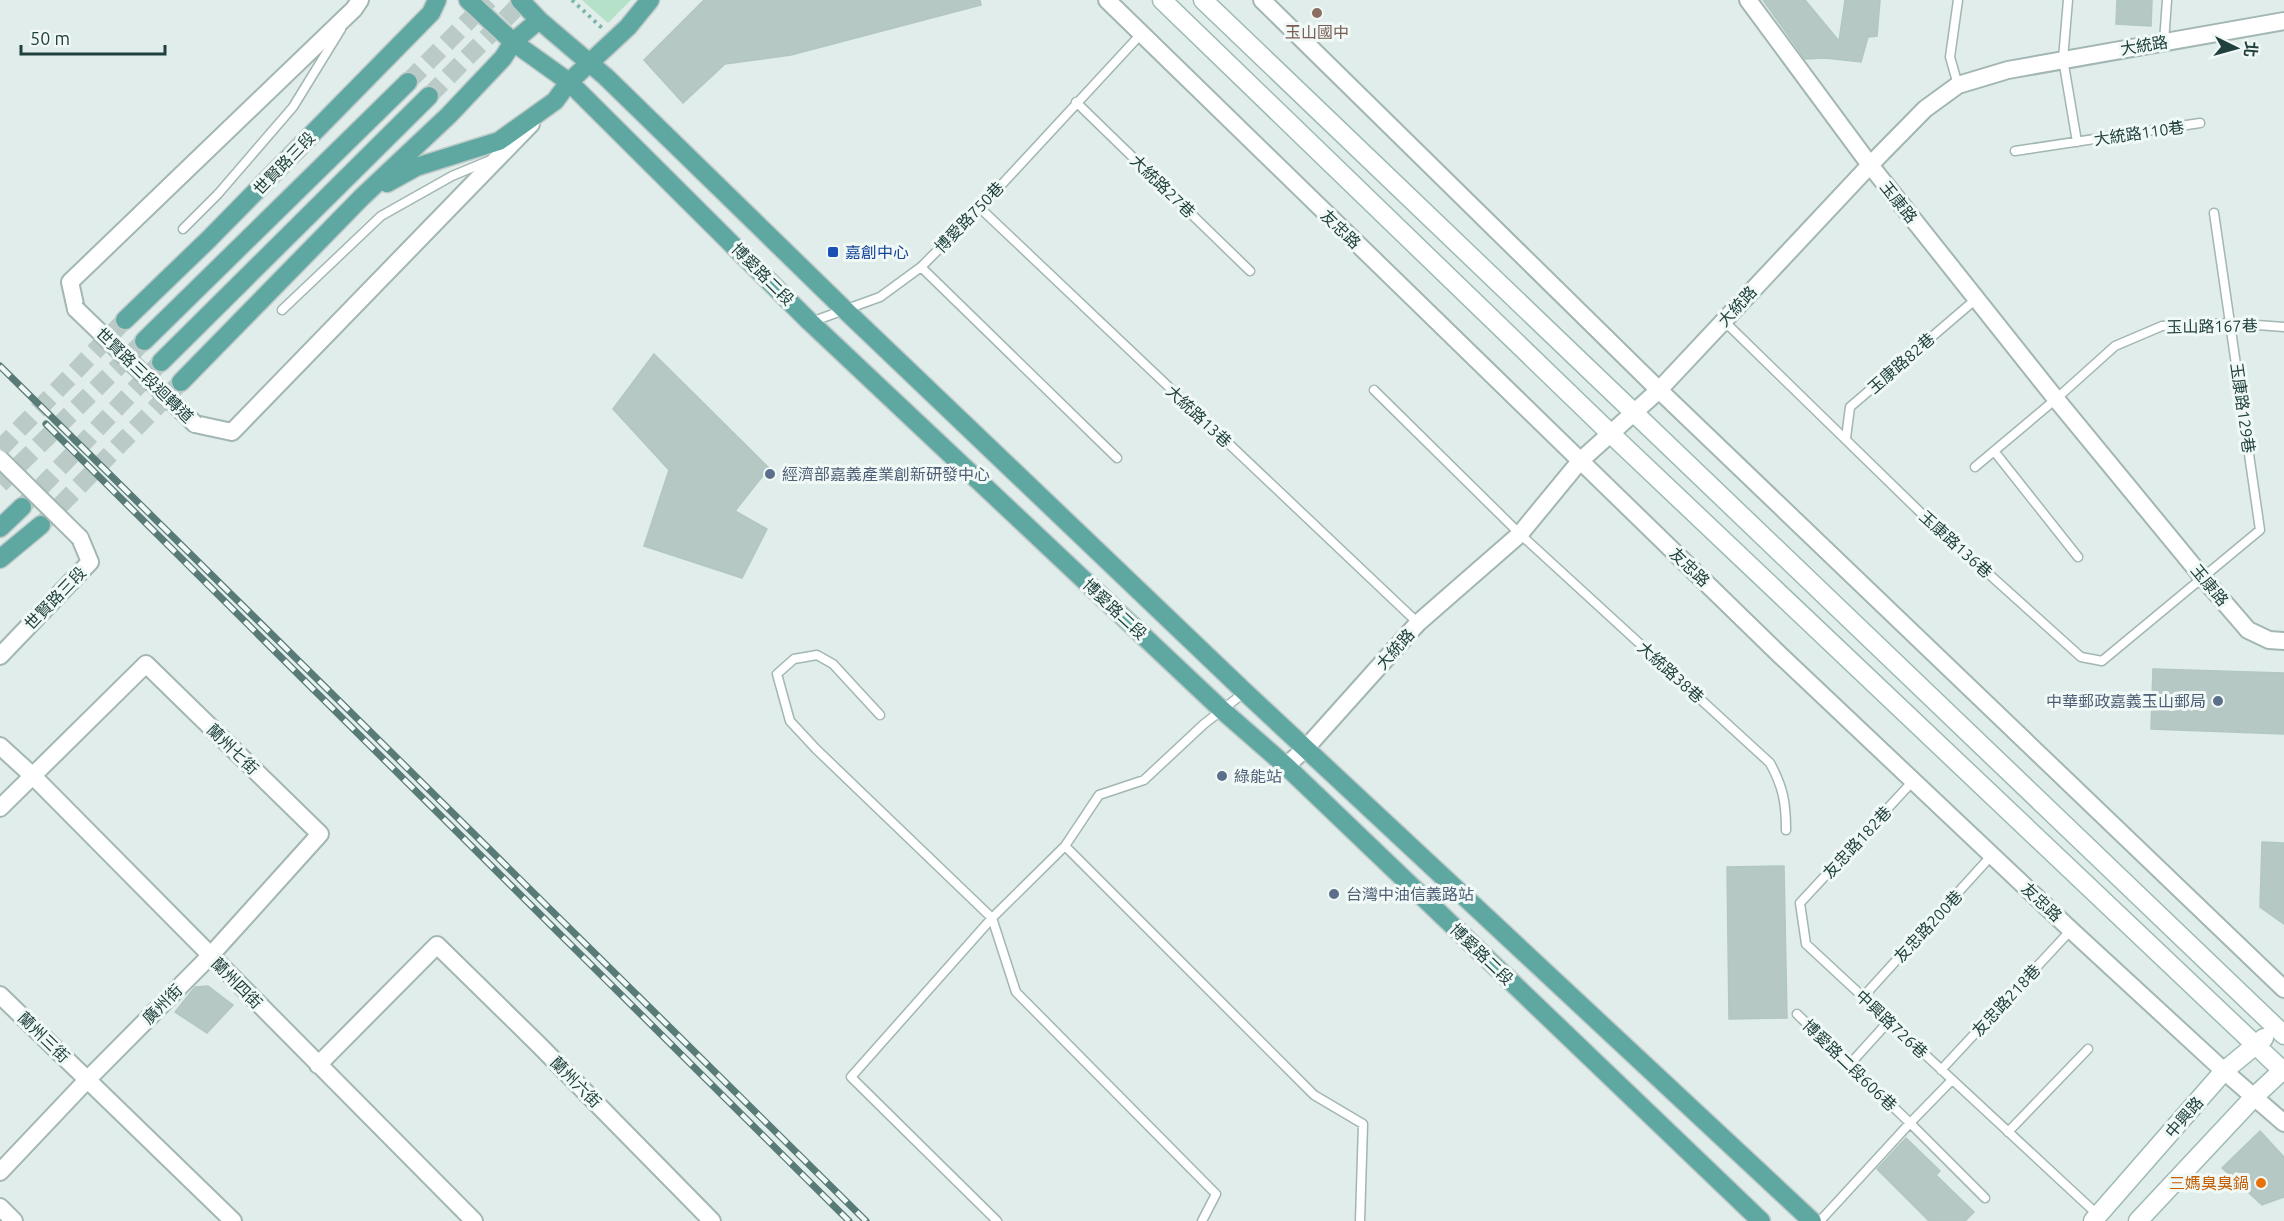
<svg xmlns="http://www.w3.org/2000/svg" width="2284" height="1221" font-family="Ubuntu,'Noto Sans TC',sans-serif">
<rect width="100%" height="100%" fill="#e0edea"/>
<path fill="#b6e1c9" d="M582,0h49l-23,23z"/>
<path fill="#b5c8c3" stroke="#b2c7c2" stroke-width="1.5" d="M704,0h276l1,5 -190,50 -66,9 -42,39 -39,-43z
M1763,0h42l34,41 6,-41h35l-3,36 -9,1 -7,25 -36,-4 -20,1z
M2117,0h35l-1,26 -35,-2z
M654,354l115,114 -34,43 32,18 -25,49 -98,-32 25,-76 -56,-61z
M2153,669l131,4v61l-133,-5z
M2262,842l22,1v81l-24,-17z
M1784,866l3,152 -58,1 -2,-152z
M208,986l25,19 -26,28 -32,-21 20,-25z
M2260,1131l24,26v40l-22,8 -40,-37z
M1906,1138l34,33 -4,4 38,37 -9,9h-36l-52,-52z"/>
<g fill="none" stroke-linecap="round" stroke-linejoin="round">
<path stroke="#b9cac7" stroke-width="18" stroke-dasharray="18 9" stroke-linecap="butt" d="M408,82l81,-82
M429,96l95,-96
M0,449l125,-129
M0,484l144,-143
M22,507l139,-145
M41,525l140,-143"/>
<g stroke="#a2b6b3" stroke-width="11">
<path id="lane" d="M2068,0l-5,59 14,83
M2164,42l3,-42
M1958,85l-8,-28 8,-57
M1076,102l174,169
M2015,151l185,-28
M980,208l438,415
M183,229l35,-35 75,-87 48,-78
M921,267l196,191
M282,310l99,-94 71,-40 36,-15
M1724,321l197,192 160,144 21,4 158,-131 -46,-317
M811,322l69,-25 41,-30 59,-59 161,-174
M1374,390l146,144 250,229c13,24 16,39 16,67
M1846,438l4,-31 126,-108
M1994,451l84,106
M1975,467l81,-68 59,-53 47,-20 69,-3 53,4
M880,715l-47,-51 -16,-9 -23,4 -17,15 13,47 26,28 176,169 24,74 200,202 -14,27
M1913,781l-113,122 6,41 292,271
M1065,846l249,249 49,29 -3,97
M1863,997l129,-142
M1797,1014l113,109 -90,98
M1850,1064l39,-43
M1941,1070l130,-140
M1952,1080l-42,43 75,75
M2008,1132l80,-83
M997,1221l-146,-144 141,-159 73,-72 34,-51 45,-15 60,-56 41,-32"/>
</g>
<g stroke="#a2b6b3" stroke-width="20">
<path id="street" d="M1107,0l673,655 291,275 153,141 60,52
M1262,0l397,390 625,599
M1748,0l122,165 186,234 148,180 44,51 21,10 15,1
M76,309l-6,-27 284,-273 6,-9
M195,424l37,8 299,-308
M0,656l90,-94 -10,-24
M0,746l33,30 441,445
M1286,766l20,-18 112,-125 102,-89 60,-73 79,-71 211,-225 55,-56 33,-24 50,-15 276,-49
M0,808l146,-144 174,170 -110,122 -122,123 -88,93
M0,995l233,226
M318,1065l119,-120 102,100 173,176
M0,1207l14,14"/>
</g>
<g stroke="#9dbab5" stroke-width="21">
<path id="secondary" d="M1162,0l449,434 673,638
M1203,0l1081,1035
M2093,1221l131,-150 40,-33
M2138,1221l117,-125 29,-27"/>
</g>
<g stroke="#c0cac9" stroke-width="21">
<path id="primary" d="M468,0l45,42 56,40 241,240 412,388 64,56 475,455
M520,0l19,20 67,57 239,233 400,382 567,529
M387,183l29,-16 83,-26 56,-40 14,-19 59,-55 22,-27
M125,320l84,-81 222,-226 6,-13
M144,341l264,-259
M161,362l268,-266
M181,382l181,-185 87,-82 54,-57 10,-16 26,-22
M0,528l22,-21
M0,559l41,-34"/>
</g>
<path stroke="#7db5ad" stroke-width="4" stroke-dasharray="3 4.5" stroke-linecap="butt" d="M572,0l30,28"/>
<use href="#lane" stroke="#fff" stroke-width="8"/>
<use href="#street" stroke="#fff" stroke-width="16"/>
<use href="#secondary" stroke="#fff" stroke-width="18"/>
<use href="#primary" stroke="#5fa8a2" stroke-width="18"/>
<g stroke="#597b78" stroke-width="7">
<path id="rail" d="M0,366l866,855
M46,424l803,797"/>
</g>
<use href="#rail" stroke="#f1f9f7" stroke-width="4.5" stroke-dasharray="14" stroke-linecap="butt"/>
<g stroke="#a2b6b3" stroke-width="20" stroke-linecap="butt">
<path id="street-bridge" d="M76,309l119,115
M0,459l80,79"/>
</g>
<use href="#street-bridge" stroke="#fff" stroke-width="16"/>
</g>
<circle fill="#8d6e63" stroke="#f1f9f7" stroke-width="2" cx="1317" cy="13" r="6"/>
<rect fill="#1a4fb4" stroke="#f1f9f7" stroke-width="2" x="827" y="246" width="12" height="12" rx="3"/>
<g fill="#5c6f8a" stroke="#f1f9f7" stroke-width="2">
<circle cx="770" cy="474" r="6"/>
<circle cx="2218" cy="701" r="6"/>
<circle cx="1222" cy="776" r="6"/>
<circle cx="1334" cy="894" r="6"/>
</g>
<circle fill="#e8710a" stroke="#f1f9f7" stroke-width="2" cx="2261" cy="1183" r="6"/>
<g text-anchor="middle" stroke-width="6" stroke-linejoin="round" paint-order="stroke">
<g font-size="16" fill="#785e54" stroke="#f1f9f7">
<text x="1317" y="38">玉山國中</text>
</g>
<g font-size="16" fill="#1f403d" stroke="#f1f9f7">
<text transform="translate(2144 45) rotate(-9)" y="6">大統路</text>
<text transform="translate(2139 133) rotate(-8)" y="6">大統路110巷</text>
<text transform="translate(284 163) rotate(-46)" y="6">世賢路三段</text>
<text transform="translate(1163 186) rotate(44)" y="6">大統路27巷</text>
<text transform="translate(1899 202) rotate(51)" y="6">玉康路</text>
<text transform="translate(969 217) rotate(-46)" y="6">博愛路750巷</text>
<text transform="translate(1341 229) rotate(44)" y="6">友忠路</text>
<text transform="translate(763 274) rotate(45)" y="6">博愛路二段</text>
<text transform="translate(1737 306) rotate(-47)" y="6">大統路</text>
<text transform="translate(2212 326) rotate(-1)" y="6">玉山路167巷</text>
<text transform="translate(1901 363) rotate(-41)" y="6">玉康路82巷</text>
<text transform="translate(145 375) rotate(44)" y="6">世賢路三段迴轉道</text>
<text transform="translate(2243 408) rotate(82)" y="6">玉康路129巷</text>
<text transform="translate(1199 416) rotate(43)" y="6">大統路13巷</text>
<text transform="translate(1956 544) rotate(42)" y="6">玉康路136巷</text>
<text transform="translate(1690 567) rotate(44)" y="6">友忠路</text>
<text transform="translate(2210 585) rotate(50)" y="6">玉康路</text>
<text transform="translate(55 598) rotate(-46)" y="6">世賢路三段</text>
<text transform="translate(1115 609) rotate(43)" y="6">博愛路二段</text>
<text transform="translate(1395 649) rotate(-48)" y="6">大統路</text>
<text transform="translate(1671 672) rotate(42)" y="6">大統路38巷</text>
<text transform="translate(233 749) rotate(44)" y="6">蘭州七街</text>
<text transform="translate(1857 842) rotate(-47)" y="6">友忠路182巷</text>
<text transform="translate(2042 902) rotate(43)" y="6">友忠路</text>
<text transform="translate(1928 926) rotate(-47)" y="6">友忠路200巷</text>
<text transform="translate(1482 954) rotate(44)" y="6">博愛路二段</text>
<text transform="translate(237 983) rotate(45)" y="6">蘭州四街</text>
<text transform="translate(2006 1000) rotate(-47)" y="6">友忠路218巷</text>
<text transform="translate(162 1004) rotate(-45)" y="6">廣州街</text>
<text transform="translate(1892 1024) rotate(43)" y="6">中興路726巷</text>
<text transform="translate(44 1037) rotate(44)" y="6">蘭州三街</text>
<text transform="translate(1850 1065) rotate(44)" y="6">博愛路二段606巷</text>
<text transform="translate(576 1082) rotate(45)" y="6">蘭州六街</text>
<text transform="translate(2184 1117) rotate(-49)" y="6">中興路</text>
</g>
<g font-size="16" fill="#164399" stroke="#f1f9f7" text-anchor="start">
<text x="845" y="258">嘉創中心</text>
</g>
<g font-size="16" fill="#4e5e75" stroke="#f1f9f7" text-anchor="start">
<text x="782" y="480">經濟部嘉義產業創新研發中心</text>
<text x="2206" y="707" text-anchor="end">中華郵政嘉義玉山郵局</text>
<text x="1234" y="782">綠能站</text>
<text x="1346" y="900">台灣中油信義路站</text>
</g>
<g font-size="16" fill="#c56008" stroke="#f1f9f7" text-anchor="end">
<text x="2249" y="1189">三媽臭臭鍋</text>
</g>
</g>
<g transform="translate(2236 48) rotate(95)" stroke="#f1f9f7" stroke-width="4.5" paint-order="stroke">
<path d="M0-4.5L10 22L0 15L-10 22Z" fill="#1f403d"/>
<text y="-9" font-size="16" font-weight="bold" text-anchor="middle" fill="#1f403d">北</text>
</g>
<path d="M21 45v9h144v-9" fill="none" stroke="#1f403d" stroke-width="3"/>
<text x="30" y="45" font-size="18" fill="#1f403d" stroke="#f1f9f7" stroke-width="4.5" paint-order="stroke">50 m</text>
</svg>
